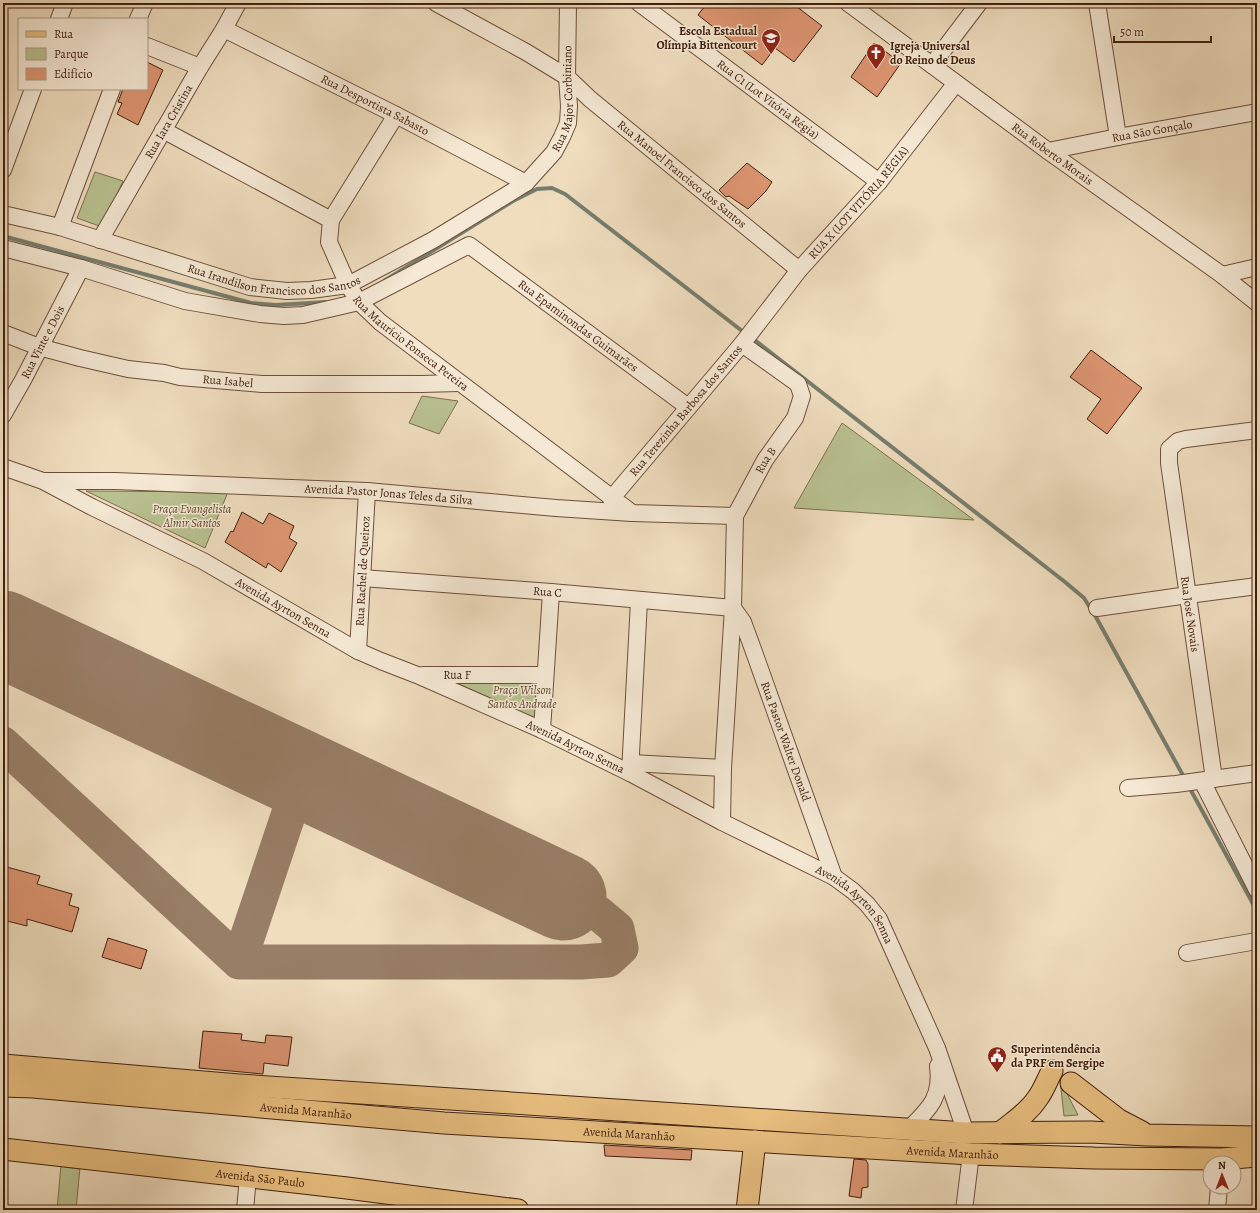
<svg xmlns="http://www.w3.org/2000/svg" width="1260" height="1213" font-family="Alegreya,serif">
<rect width="100%" height="100%" fill="#efddbe"/>
<filter id="stains"><feTurbulence type="fractalNoise" baseFrequency=".005" numOctaves="4"/><feColorMatrix values="0 0 0 0 .2 0 0 0 0 .09 0 0 0 0 .02 0 0 0 .5 -.17"/></filter>
<radialGradient id="worn" r=".72"><stop offset=".6" stop-color="#630" stop-opacity="0"/><stop offset="1" stop-color="#630" stop-opacity=".3"/></radialGradient>
<path fill="#b9c191" stroke="#7e7050" d="M95,172l28,9 -21,46 -25,-9z
M422,396l36,5 -19,33 -30,-11z
M842,423l18,13 114,84 -180,-12z
M86,491l142,1 -23,56z
M443,681l96,1 -3,37z
M1060,1080l18,35 -14,1z
M61,1165l19,2 -4,43h-19z"/>
<g fill="none" stroke-linecap="round" stroke-linejoin="round">
<path stroke="#777e6f" stroke-width="4" d="M3,236l248,67 25,2 50,-3
M384,281l129,-80 24,-12 15,-1 13,6 181,140
M752,338l313,244 19,16 13,21 88,160
M1188,785l69,126"/>
<path stroke="#987e66" stroke-width="35" d="M3,744l236,218h342l27,-2 13,-12 -4,-19 -19,-16 -35,-16
M239,962l63,-188"/>
<path stroke="#987e66" stroke-width="87" d="M3,634l560,263"/>
</g>
<path fill="#dd9572" stroke="#42200e" d="M707,3h9l7,5 4,-5h65l30,23 -28,36 -19,-14 -13,17 -64,-50z
M874,43l27,20 -24,34 -26,-20z
M147,62l16,8 -25,55 -21,-11 5,-11 -4,-1 5,-13h24z
M747,163l25,19 -6,9 -18,18 -19,-13 -3,1 -7,-7z
M1091,350l51,38 -35,46 -20,-15 14,-20 -31,-22z
M242,512l21,12 6,-11 25,13 -5,12 8,5 -16,29 -13,-9 -2,5 -41,-26 6,-11 2,1z
M3,866l37,10 -3,8 35,10 -3,11 10,3 -7,24 -45,-13v7l-24,-6z
M108,938l39,12 -6,19 -39,-12z
M203,1031l39,3 -1,6 24,3 1,-8 26,2 -4,29 -24,-3 -1,11 -64,-6z
M604,1145l88,5 -1,10 -86,-4z
M854,1159l12,1 2,4v23l-6,1 -1,10 -12,-2z"/>
<g fill="none" stroke-linecap="round" stroke-linejoin="round">
<g stroke="#6d4f3a" stroke-width="18">
<g id="minor">
<path id="s1" d="M436,3l90,49 41,25 23,22 209,171"/>
<path id="s2" d="M639,3l240,179"/>
<path id="s3" d="M848,3l200,148 174,124 35,28"/>
<path d="M1097,3l21,134"/>
<path d="M59,19l6,-16"/>
<path d="M138,19l7,-16"/>
<path id="s4" d="M224,29l172,86 130,68"/>
<path d="M147,46l53,21"/>
<path d="M932,65l47,-62"/>
<path id="s5" d="M396,115l-65,105 -2,22 19,43 11,17 21,20 252,191"/>
<path d="M163,130l168,90"/>
<path id="s6" d="M1048,151l70,-14 139,-25"/>
<path d="M3,170l30,-81"/>
<path id="s7" d="M3,214l57,13 190,60 37,4 24,-1 37,-5 85,-45 93,-57 28,-31 8,-15 6,-14 1,-17 -2,-29 1,-74"/>
<path d="M60,227l52,-138"/>
<path id="s8" d="M100,240l100,-173 24,-38 14,-26"/>
<path id="s9" d="M3,248l78,20 104,33 75,13 24,2 19,-1 56,-13 110,-57 219,162"/>
<path d="M1222,275l35,-8"/>
<path id="s10" d="M3,333l36,14 41,11 48,11 36,4 16,4 82,7h159l38,-1"/>
<path id="s11" d="M3,415l20,-35 58,-112"/>
<path id="s12" d="M3,467l40,14 49,26 111,54 155,90 23,10 36,14 125,55 88,43 92,49 112,55 19,14 14,13 12,15 58,129 29,85"/>
<path id="s13" d="M46,481h69l252,10 189,17 76,5 103,3"/>
<path id="s14" d="M611,499l131,-155 57,-74 80,-88 77,-99"/>
<path id="s15" d="M362,578l189,14 182,16"/>
<path id="s16" d="M733,608l10,14 11,30 80,225"/>
<path d="M1097,608l91,-13 69,-9"/>
<path id="s17" d="M358,651l9,-160"/>
<path id="s18" d="M423,675h122"/>
<path d="M542,730l9,-138"/>
<path d="M631,763l92,5"/>
<path d="M630,773l9,-172"/>
<path d="M1214,779l-45,-316v-14l9,-8 8,-2 71,-9"/>
<path d="M1202,781l55,109"/>
<path d="M1128,788l48,-4 81,-11"/>
<path id="s19" d="M722,822l1,-54 10,-160 2,-92 30,-56 30,-42 7,-22 -4,-12 -56,-40"/>
<path d="M1187,953l70,-12"/>
<path d="M909,1129c21,-21 33,-32 29,-63"/>
<path d="M245,1210l3,-33"/>
<path d="M964,1210l7,-56"/>
<path d="M1217,1210l2,-23"/>
</g>
</g>
<g stroke="#42200e" stroke-width="23">
<g id="major">
<path d="M3,1065l236,20 727,48 125,-1 57,3 109,2"/>
<path d="M1071,1083l48,37 23,12"/>
<path id="s20" d="M3,1086l30,1 411,36 527,31 123,4 128,1 35,-3"/>
<path d="M1000,1133c13,-11 28,-20 37,-34 7,-9 10,-19 15,-28"/>
<path id="s21" d="M3,1149l344,39 171,22"/>
<path d="M747,1210l8,-69"/>
</g>
</g>
<use href="#minor" stroke="#f5e9d5" stroke-width="16"/>
<use href="#major" stroke="#e8be7f" stroke-width="21"/>
</g>
<defs>
<g id="school-pin" transform="scale(1)"><path d="M0 17L-7.5 6A9.5 9.5 0 1 1 7.5 6Z" fill="#8f2418" stroke="#f5e9d5"/><path d="M0-5L7-2L0 1L-7-2ZM-4 1L0 2.5L4 1V4Q0 6-4 4Z" fill="#fff"/></g>
<g id="church-pin" transform="scale(1)"><path d="M0 17L-7.5 6A9.5 9.5 0 1 1 7.5 6Z" fill="#8f2418" stroke="#f5e9d5"/><path d="M-1.2-6h2.4v3.5h3.3v2.4h-3.3V6h-2.4V-.1h-3.3v-2.4h3.3Z" fill="#fff"/></g>
<g id="civic-pin" transform="scale(1)"><path d="M0 17L-7.5 6A9.5 9.5 0 1 1 7.5 6Z" fill="#8f2418" stroke="#f5e9d5"/><path d="M-.6-6.5H3V-4.5H.6V-3L4-1V1h2V6H-6V1h2V-1L-.6-3ZM-1.2 2.5V6h2.4V2.5Z" fill="#fff"/></g>
</defs>
<g fill-rule="evenodd">
<use href="#school-pin" x="771" y="38"/>
<use href="#church-pin" x="876" y="53"/>
<use href="#civic-pin" x="997" y="1056"/>
</g>
<g text-anchor="middle" stroke-width="3" stroke-linejoin="round" paint-order="stroke">
<g font-size="12" font-weight="bold" fill="#42200e" stroke="#f5e9d5" text-anchor="start">
<text x="757" y="35" text-anchor="end">Escola Estadual<tspan x="757" dy="14">Olímpia Bittencourt</tspan></text>
<text x="890" y="50">Igreja Universal<tspan x="890" dy="14">do Reino de Deus</tspan></text>
<text x="1011" y="1053">Superintendência<tspan x="1011" dy="14">da PRF em Sergipe</tspan></text>
</g>
<g font-size="12" fill="#42200e" stroke="#f5e9d5">
<text dy="4" stroke="none"><textPath href="#s7" startOffset="659">Rua Major Corbiniano</textPath></text>
<text dy="4" stroke="none"><textPath href="#s2" startOffset="161">Rua C1 (Lot Vitória Régia)</textPath></text>
<text dy="4" stroke="none"><textPath href="#s4" startOffset="169">Rua Desportista Sabasto</textPath></text>
<text dy="4" stroke="none"><textPath href="#s8" startOffset="137">Rua Iara Cristina</textPath></text>
<text dy="4" stroke="none"><textPath href="#s6" startOffset="106">Rua São Gonçalo</textPath></text>
<text dy="4" stroke="none"><textPath href="#s3" startOffset="254">Rua Roberto Morais</textPath></text>
<text dy="4" stroke="none"><textPath href="#s1" startOffset="301">Rua Manoel Francisco dos Santos</textPath></text>
<text dy="4" stroke="none"><textPath href="#s14" startOffset="386">RUA X (LOT VITÓRIA RÉGIA)</textPath></text>
<text dy="4" stroke="none"><textPath href="#s7" startOffset="281">Rua Irandilson Francisco dos Santos</textPath></text>
<text dy="4" stroke="none"><textPath href="#s9" startOffset="626">Rua Epaminondas Guimarães</textPath></text>
<text dy="4" stroke="none"><textPath href="#s11" startOffset="83">Rua Vinte e Dois</textPath></text>
<text dy="4" stroke="none"><textPath href="#s5" startOffset="279">Rua Maurício Fonseca Pereira</textPath></text>
<text dy="4" stroke="none"><textPath href="#s10" startOffset="231">Rua Isabel</textPath></text>
<text dy="4" stroke="none"><textPath href="#s14" startOffset="116">Rua Terezinha Barbosa dos Santos</textPath></text>
<text dy="4" stroke="none"><textPath href="#s19" startOffset="370">Rua B</textPath></text>
<text dy="4" stroke="none"><textPath href="#s13" startOffset="343">Avenida Pastor Jonas Teles da Silva</textPath></text>
<text dy="4" stroke="none"><textPath href="#s17" startOffset="80">Rua Rachel de Queiroz</textPath></text>
<text dy="4" stroke="none"><textPath href="#s15" startOffset="186">Rua C</textPath></text>
<text dy="4" stroke="none"><textPath href="#s12" startOffset="314">Avenida Ayrton Senna</textPath></text>
<text transform="translate(1190 614) rotate(82)" y="4">Rua José Novais</text>
<text dy="4" stroke="none"><textPath href="#s18" startOffset="34">Rua F</textPath></text>
<text dy="4" stroke="none"><textPath href="#s16" startOffset="144">Rua Pastor Walter Donald</textPath></text>
<text dy="4" stroke="none"><textPath href="#s12" startOffset="638">Avenida Ayrton Senna</textPath></text>
<text dy="4" stroke="none"><textPath href="#s12" startOffset="962">Avenida Ayrton Senna</textPath></text>
<text dy="4" stroke="none"><textPath href="#s20" startOffset="304">Avenida Maranhão</textPath></text>
<text dy="4" stroke="none"><textPath href="#s20" startOffset="628">Avenida Maranhão</textPath></text>
<text dy="4" stroke="none"><textPath href="#s20" startOffset="952">Avenida Maranhão</textPath></text>
<text dy="4" stroke="none"><textPath href="#s21" startOffset="259">Avenida São Paulo</textPath></text>
</g>
<g font-size="12" font-style="italic" fill="#60482f" stroke="#f5e9d5">
<text x="192" y="513">Praça Evangelista<tspan x="192" dy="14">Almir Santos</tspan></text>
<text x="522" y="694">Praça Wilson<tspan x="522" dy="14">Santos Andrade</tspan></text>
</g>
</g>
<rect width="1260" height="1213" fill="none" stroke="#efddbe" stroke-width="16"/>
<rect x="4" y="4" width="1252" height="1205" fill="none" stroke="#42200e" stroke-width="2"/>
<rect x="8" y="8" width="1244" height="1197" fill="none" stroke="#42200e"/>
<rect x="18" y="18" width="130" height="72" fill="#f5e9d5" stroke="#ad9985"/>
<rect x="26" y="31" width="20" height="6" fill="#e8be7f" stroke="#ad9985"/>
<text x="54" y="38" font-size="12" fill="#42200e">Rua</text>
<rect x="26" y="48" width="20" height="12" fill="#b9c191" stroke="#ad9985"/>
<text x="54" y="58" font-size="12" fill="#42200e">Parque</text>
<rect x="26" y="68" width="20" height="12" fill="#dd9572" stroke="#ad9985"/>
<text x="54" y="78" font-size="12" fill="#42200e">Edifício</text>
<g transform="translate(1222 1175) rotate(359)"><circle r="19" fill="#f5e9d5" stroke="#ad9985"/>
<path d="M0-3L7 15L0 10L-7 15Z" fill="#8f2418"/>
<text y="-6" font-size="11" font-weight="bold" text-anchor="middle" fill="#42200e">N</text>
</g>
<path d="M1114 36v6h97v-6" fill="none" stroke="#42200e" stroke-width="2"/>
<text x="1120" y="36" font-size="12" fill="#42200e" stroke="#f5e9d5" stroke-width="3" paint-order="stroke">50 m</text>
<rect width="100%" height="100%" filter="url(#stains)"/>
<rect width="100%" height="100%" fill="url(#worn)"/>
</svg>
